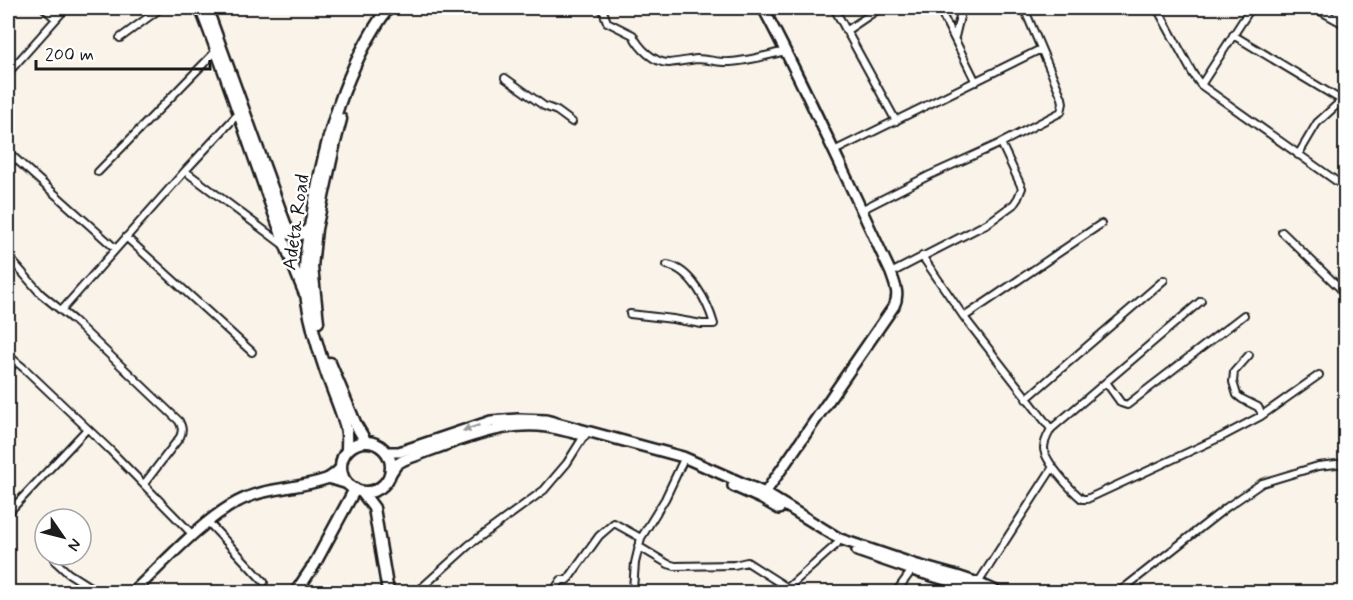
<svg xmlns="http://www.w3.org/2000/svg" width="1353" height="600" font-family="Mynerve,sans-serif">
<rect width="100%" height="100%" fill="#f9f3ea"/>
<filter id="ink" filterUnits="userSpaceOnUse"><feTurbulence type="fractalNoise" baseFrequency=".0167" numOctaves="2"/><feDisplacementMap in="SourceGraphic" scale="12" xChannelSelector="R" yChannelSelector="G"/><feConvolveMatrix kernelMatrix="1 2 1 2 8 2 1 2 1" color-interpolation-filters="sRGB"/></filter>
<g filter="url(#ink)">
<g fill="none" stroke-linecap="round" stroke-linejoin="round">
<g stroke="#1c1c1c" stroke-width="10">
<path id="street" d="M44,8l12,11
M602,8l5,14 26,13c6,13 21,28 36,28 10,-1 19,-3 28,-4 11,0 22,4 33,3 19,-1 38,-7 56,-11
M834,8l62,113
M939,8l37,74
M1157,8l36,66 8,11 145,103
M1315,8l31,17
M1335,19l5,-11
M846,31l34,-23
M1233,35l113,68
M955,37l7,-29
M120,38l41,-30
M8,73l58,-65
M505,78l39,28 13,5 15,11
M1201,85l50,-77
M834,151l207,-102
M8,152l108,97
M1298,155l19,-32 24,-22
M185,171l100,75
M98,172l119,-122
M861,210l69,-35 71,-32 60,-31 2,-9 -1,-5 -38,-90
M1282,232l64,62
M126,237l126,115
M8,256l33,38 32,26 106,101c3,6 4,9 1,16l-36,47
M922,256l42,61 87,112
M891,273l97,-50 26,-19 4,-6 4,-10 -21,-45
M1201,301l-150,128c-3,6 -7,12 -7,19 0,13 28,43 38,51h5l136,-63 38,-20 58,-41
M62,310l123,-139 53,-57
M630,314l43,5 29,5h12c-6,-21 -23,-55 -47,-59
M964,317l137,-93
M8,355l18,15 84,80 83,85
M1249,355l-15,17 -1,10 4,13 5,4 16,8 3,5v4
M8,370l7,-8
M1106,382l15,21 6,2 117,-90
M1026,399l138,-119
M8,513l79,-84
M208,522l56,60
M638,546l30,18 7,2 59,-1 13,-3 47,30
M55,561l13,12 30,19
M978,583l75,-116
M417,592l52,-47 75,-55 23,-27 17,-27
M553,592l8,-12h6l2,-2 30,-42 15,-13 27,15
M634,592l-1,-3 2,-26 6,-25 24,-39 17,-36
M783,592l54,-48
M896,592l16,-22
M948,592l7,-10
M1119,592l108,-85 35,-24 56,-17 28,-3"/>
</g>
<g stroke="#1c1c1c" stroke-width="14">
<path id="secondary" d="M200,8c37,94 65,191 104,285
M207,8l82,225c7,7 15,0 21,-6
M763,8c46,86 86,176 128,265 4,12 9,21 3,33l-129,187
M387,452h12l92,-31 27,-2 28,1 137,37 82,36 75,46 74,25 43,12 21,7 20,9
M391,473l6,-9 7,-4c45,-15 95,-40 143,-33 13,2 25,6 37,8
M328,478l20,6
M733,486l29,13 17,10
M857,551l55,19 64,19 8,3
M133,592c30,-28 68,-71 104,-90 27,-15 61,-13 89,-23 6,-2 10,-7 15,-11"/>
</g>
<g stroke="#1c1c1c" stroke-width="15">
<path id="primary" d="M318,322l-6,-55 4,-38 19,-87 6,-23
M330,363l26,62 10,17
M341 467a25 25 0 1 1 50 0a25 25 0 1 1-50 0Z
M347,450c0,-7 1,-15 -1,-22 -5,-19 -14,-38 -20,-56 -8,-23 -15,-47 -19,-71 -5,-30 0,-61 6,-90 12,-71 32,-144 75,-203
M362,492l12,16 14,84
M296,592l18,-27 41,-76"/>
</g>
<use href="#street" stroke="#fff" stroke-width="6"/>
<use href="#secondary" stroke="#fff" stroke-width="9"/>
<use href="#primary" stroke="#fff" stroke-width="10"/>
</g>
<defs><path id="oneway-solid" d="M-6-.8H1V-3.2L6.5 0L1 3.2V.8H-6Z" transform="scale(1.5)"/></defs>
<use fill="#999" href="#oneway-solid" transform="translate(471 428) rotate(161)"/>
</g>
<g text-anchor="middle" stroke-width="5" stroke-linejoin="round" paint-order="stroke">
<g font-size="20" fill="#1c1c1c" stroke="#fff">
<text transform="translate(295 222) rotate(-82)" y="7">Adeta Road</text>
</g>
</g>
<rect width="1353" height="600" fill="none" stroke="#fff" stroke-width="30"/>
<rect x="15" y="15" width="1323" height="570" fill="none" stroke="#1c1c1c" stroke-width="2" filter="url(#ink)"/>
<g transform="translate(63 537) rotate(125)"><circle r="28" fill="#ffffff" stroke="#a4a4a4" stroke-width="1.5"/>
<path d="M0-4.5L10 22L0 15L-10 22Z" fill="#1c1c1c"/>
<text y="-9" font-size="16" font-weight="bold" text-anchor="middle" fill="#1c1c1c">N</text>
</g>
<path d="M36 60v9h174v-9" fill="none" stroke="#1c1c1c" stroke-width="3"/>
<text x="45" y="60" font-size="18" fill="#1c1c1c" stroke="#ffffff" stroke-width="4.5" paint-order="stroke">200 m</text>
</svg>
